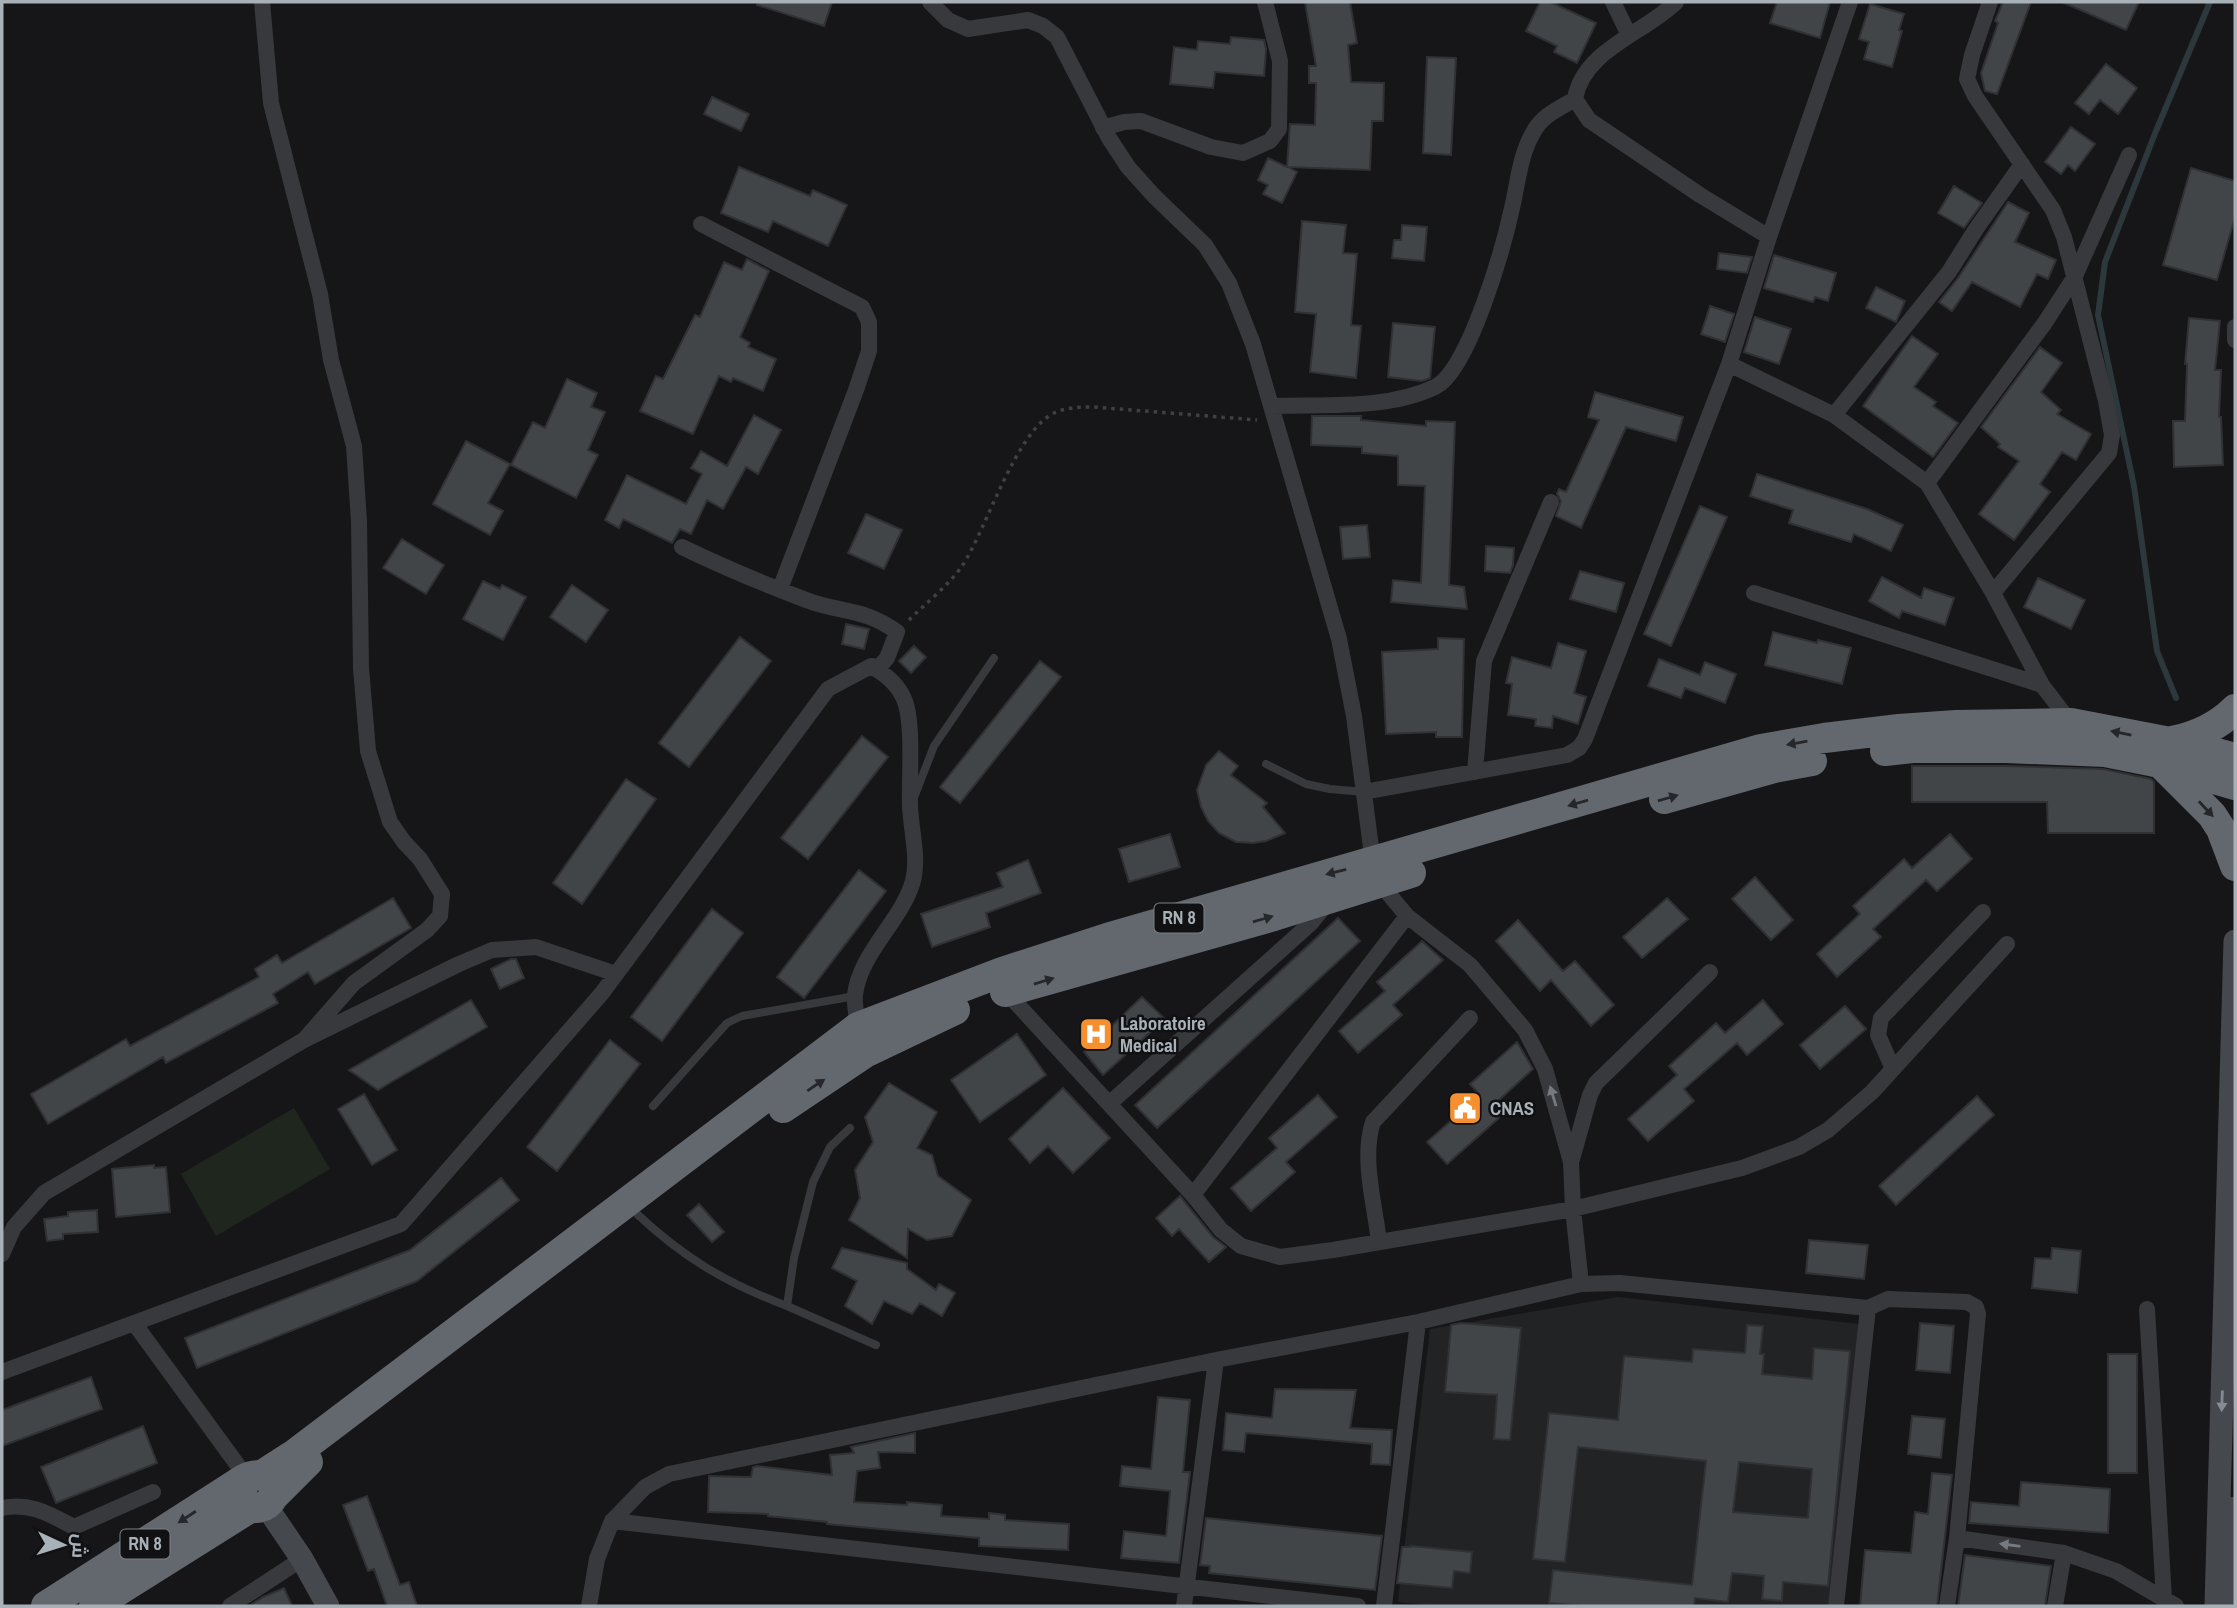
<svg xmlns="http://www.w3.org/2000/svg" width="2237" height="1608" font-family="'Archivo Narrow',Cairo,sans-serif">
<rect width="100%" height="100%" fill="#161618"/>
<path fill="#222325" d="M1618,1297l242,27 -32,282h-391l-39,-4 32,-273z"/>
<path fill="#1e261e" d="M294,1108l36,61 -114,67 -35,-62z"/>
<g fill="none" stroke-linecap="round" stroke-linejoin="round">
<path stroke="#2c383c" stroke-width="6" d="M2176,698l-19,-47 -23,-165 -36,-171 7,-53 51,-131 54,-129"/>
</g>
<path fill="#424548" stroke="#303134" stroke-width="2" fill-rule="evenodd" d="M757,2h75l-8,24 -67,-21z
M1305,2h45l7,41 -9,2 3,37 33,1 -1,38h-11l-2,49 -82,-3 9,5 -15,31 -19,-9 5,-9 -10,-5 10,-22 19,9 3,-43 25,1 1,-42h-7v-17h7z
M1540,2h10l46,21 -19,40 -23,-11 3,-6 -31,-15z
M1777,2h53l-10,36 -50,-15z
M2003,2h28l-34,92 -12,-3 -4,-18 17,-50 -3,-2z
M2062,2h77l-13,28z
M1870,4l34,10 -5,16 3,1 -10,36 -28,-8 5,-17 -10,-3z
M1231,37l33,3 2,9 -2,27 -49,-4 -2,16 -43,-4 4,-37 23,3 1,-9 32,3z
M1427,57l29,1 -5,97 -28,-2z
M2106,64l31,24 -19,26 -18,-14 -11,14 -14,-11z
M712,97l37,17 -8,17 -37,-17z
M2071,127l24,17 -20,27 -7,-6 -7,9 -16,-12z
M739,167l71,29 3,-6 34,15 -19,41 -55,-25 -5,11 -47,-19z
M2191,168l44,13v36l-18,63 -54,-15z
M1954,186l28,17 -18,25 -26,-15z
M2008,202l21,11 -14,29 41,18 -8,19 -11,-5 -17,33 -48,-25 -20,29 -13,-9 19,-24z
M1302,221l44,4 -3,28 14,1 -6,71 10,1 -5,52 -46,-6 6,-58 -21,-2z
M1402,225l25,2 -3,34 -32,-3 2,-18h7z
M1719,253l33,4 -5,16 -30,-4z
M1774,255l62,18 -8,28 -13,-4 -2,5 -49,-14z
M747,259l22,12 -29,66 10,6 -2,4 28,12 -13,32 -30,-13 -2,4 -12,-6 -26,58 -53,-23 16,-35 7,3 32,-64 5,2 24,-55 18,8z
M1876,287l29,14 -9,21 -30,-14z
M1710,306l24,8 -9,28 -24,-8z
M1755,317l36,12 -12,35 -35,-12z
M2189,318l31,3 -5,49h6l-2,47h2l2,48 -49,2 -1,-46h12l2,-57h-2z
M1393,323l42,4 -5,51 -8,3 -34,-4z
M1912,336l26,18 -24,33 22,15 -3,4 25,17 -25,34 -70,-51z
M2040,347l22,16 -21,29 20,18 -4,4 34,20 -15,26 -14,-8 -22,32 10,8 -36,48 -35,-26 40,-53 -21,-14 2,-3 -19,-17z
M567,379l30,14 -6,14 14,5 -17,38 10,5 -22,43 -65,-33 22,-43 12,6z
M1595,392l88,25 -7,24 -50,-14 -45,101 -25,-12 5,-15 -4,-7 2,-5 7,3 33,-72 -11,-3z
M754,415l27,15 -23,44 -12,-7 -23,42 -16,-9 -16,34 -11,-5 -8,14 -49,-24 -4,9 -14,-8 22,-45 59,29 16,-30 -11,-6 10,-17 26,15z
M1312,416h49v4l65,6v-5l29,1 -6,163 15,2 3,22 -76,-7 2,-22 28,3 4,-97 -27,-1v-29l-36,-3v-6l-51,-2z
M466,441l44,23 -22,39 15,8 -13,24 -57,-31z
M1757,474l110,35 36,16 -12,26 -37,-17 -3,8 -62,-19 4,-13 -43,-14z
M1700,506l27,11 -56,129 -27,-12z
M866,514l36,16 -18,39 -36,-16z
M1367,525l3,32 -27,2 -3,-32z
M402,539l42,26 -18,29 -43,-26z
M1486,546l28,2 -1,17 -3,8 -25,-2z
M1580,571l44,12 -8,29 -46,-13z
M1882,577l39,21 3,-10 30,10 -9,27 -43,-14 -3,7 -30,-17z
M2038,578l47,22 -14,29 -47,-22z
M483,581l17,8 2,-4 24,12 -23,43 -40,-21z
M572,585l36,25 -22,32 -36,-25z
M846,624l23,5 -5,20 -22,-5z
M1773,632l44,11 1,-3 33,8 -9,36 -77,-19z
M740,637l31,24 -82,106 -30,-24z
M1438,638l26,1 -2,98h-26v-5l-50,2 -4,-82 56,-3z
M1558,643l28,8 -12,42 12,4 -8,27 -25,-8 -1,12 -17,-2 1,-7 -28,-4 4,-31 -6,-1 6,-26 39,11z
M914,646l12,11 -15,16 -12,-12z
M1659,659l41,16 5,-13 31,12 -11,29 -40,-15 -4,10 -33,-12z
M1040,661l21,16 -101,126 -20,-16z
M862,736l26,21 -80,102 -27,-21z
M1219,751l19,15 -7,9 36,28 -4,4 22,26 -19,8 -13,2 -17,-1 -17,-9 -11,-12 -7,-14 -4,-17 9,-25z
M1912,766h94l97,3 48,10 3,3v51h-106l-1,-31h-135z
M626,779l30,20 -74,105 -29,-21z
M1170,834l10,33 -51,15 -10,-33z
M1950,834l22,25 -35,32 -11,-11 -53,49 8,8 -44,40 -20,-23 43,-40 -7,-8 51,-47 8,9z
M1028,860l13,33 -55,20 4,14 -58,20 -11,-33 82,-27 -6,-14z
M859,870l27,21 -82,107 -27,-21z
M1755,877l38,43 -22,20 -39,-41z
M393,898l18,30 -96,56 -7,-12 -35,22 5,9 -112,60 -3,-6 -115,67 -17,-30 95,-55 4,7 129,-69 -4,-8 22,-14 5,8z
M1667,898l21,21 -46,39 -19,-21z
M712,909l31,24 -81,108 -31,-24z
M1338,918l22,23 -203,187 -22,-23z
M1518,920l45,51 12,-10 39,44 -23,21 -40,-46 -11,11 -44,-50z
M1422,941l21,19 -50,45 9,10 -44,38 -19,-22 46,-40 -8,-9z
M511,959h5l8,19 -24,11 -9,-20z
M1142,997l23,22 -62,56 -19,-23z
M471,1000l16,27 -94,54 -15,9 -29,-20z
M1763,1000l20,24 -36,31 -10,-12 -53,46 10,12 -46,40 -20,-22 49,-44 -8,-9 47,-43 9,10z
M1845,1006l21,23 -46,40 -20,-24z
M1017,1034l29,41 -66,47 -29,-42z
M610,1040l30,24 -83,107 -30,-24z
M1517,1042l16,27 -43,39 9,10 -52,46 -20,-22 53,-47 -10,-11z
M889,1083l48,29 -20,36 15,7 6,21 33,24 -19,36 -25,4 -19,-11 -1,29 -58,-38 11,-22 -5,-28 18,-28 -8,-25z
M1063,1088l47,50 -37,35 -25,-27 -18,17 -21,-24z
M364,1094l33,56 -25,15 -34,-56z
M1318,1095l19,22 -51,45 9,10 -44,39 -20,-23 46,-40 -8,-10z
M1977,1096l17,19 -98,90 -17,-19z
M154,1165v3l12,-1 4,45 -54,5 -4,-48z
M501,1178l18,22 -102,81 -220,87 -12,-30 225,-88z
M1180,1196l33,41 13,10 -17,15 -30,-33 -7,7 -16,-18z
M699,1204l25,28 -12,10 -25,-27z
M97,1210l1,22 -35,2v5l-16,2 -3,-22 24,-3v-4z
M1809,1240l59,5 -4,34 -58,-6z
M842,1248l65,15v6l29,21 3,-6 16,9 -13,23 -22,-13 -8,11 -28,-13 -12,23 -27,-18 12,-25 -25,-13z
M2052,1248l29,3 -4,42 -45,-5 3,-30 16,1z
M1461,1323l60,5 -11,112 -16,-1 3,-44 -52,-3 6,-67z
M1920,1323l34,3 -4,47 -34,-3z
M1747,1325l16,1 -3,28h4l-2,20 50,5 2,-31 36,3 -22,235 -45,-4 -1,19 -20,-2 2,-23 -32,-3 -4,29 -33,-4 -1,8h-112l-33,-3 4,-33 139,15 14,-124 -128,-14 -13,115 -32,-3 16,-146 69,7 6,-64 68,6 1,-13 52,4zM1739,1462l73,7 -4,49 -75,-6z
M2108,1354h29v119h-29z
M91,1377l11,32 -100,37v-36z
M1275,1389l81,1 -6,38 42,2 -2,35 -19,-1 1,-20 -126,-11 -2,19 -21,-2 3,-37 46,5z
M1158,1397l32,3 -7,72h7l-11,91 -58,-5 3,-27 42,5 4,-45 -50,-5 2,-20 29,3z
M1912,1416l33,3 -4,39 -33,-4z
M143,1426l14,37 -101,40 -15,-36z
M915,1433v20l-37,-1 2,16 -23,3 -3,31 53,3v-3l35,3 -1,11 48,3v-6l16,2v5l64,4 -1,26 -89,-4v-8l-152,-14v-2l-59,-6v-2l-60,-2 1,-36 42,1 2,-10 4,-1 75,9 -2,-20 24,-2 -3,-6z
M1932,1473l20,2 -15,131h-77l5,-56 46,3 4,-41 13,2z
M2021,1482l89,7 -2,44 -139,-10 2,-21 48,4z
M367,1496l33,89 9,-3 8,24h-30l-13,-37 -6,2 -25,-66z
M1206,1518l176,18 -7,54 -166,-17 1,-7 -10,-1z
M1411,1546l61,6 -2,21 -16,-2 -2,17 -55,-5 5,-36h9z
M1965,1555l86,11 -6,40h-87z
M284,1588l8,18h-43l14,-9z"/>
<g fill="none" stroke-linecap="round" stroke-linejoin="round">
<path stroke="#3d4044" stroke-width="3.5" stroke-dasharray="3.5 5" stroke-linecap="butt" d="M909,620c15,-15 41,-36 53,-54 25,-37 54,-137 94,-154 13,-5 25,-5 38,-5l163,13"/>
<path stroke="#37393d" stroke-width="8" d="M1266,764l40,20 24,5 34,3
M915,795l19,-49 60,-88
M653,1106l74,-83 15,-7 113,-20
M850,1128l-20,19 -17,35 -19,76 -7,48 89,39
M637,1214c47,44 89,69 150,92"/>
<path stroke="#37393d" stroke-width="16" d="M262,2l9,101 49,191 11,66 23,86 5,75 2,147 7,83 22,71 14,20 16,17 22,35 -2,22 -13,14 -73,53 -50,57
M930,2l18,18 20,9 60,-9 15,6 14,11 52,101 19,29 26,29 51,49 24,38 24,61 86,295 15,77 19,147 6,19 28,34 63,49 55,65 20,39 26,93 2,47 8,75
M1613,2l16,33
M1676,2c-31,31 -93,48 -101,97l14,21 111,75 69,42
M1990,2l-18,53 -5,24 8,17 78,114 11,27 42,164 6,34 -3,18 -116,140
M1103,128l21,-6 17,-1 70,26 32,6 27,-12 9,-12 1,-68 -15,-59
M701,224l161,83 7,15v29l-13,39 -76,199
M2235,327v13
M1729,364l105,51 93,68 66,110 49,92 29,38
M1272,406c52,-2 115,4 163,-19 34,-16 69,-142 77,-179 6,-26 8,-54 22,-77 9,-16 26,-23 41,-32
M1834,415l115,-143 27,-43 46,-65
M1927,483l117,-159 30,-46 55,-123
M682,547c41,20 82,37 124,53 34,13 59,8 91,32l-10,26 -8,9 -8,-1
M1754,593l288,92
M1475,772l9,-111 67,-159
M1364,792l203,-37 12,-7 6,-9 144,-375 40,-127 81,-235
M1006,992l187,203 28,35 20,16 39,11 53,-7 240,-41 169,-41 57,-21 29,-17 44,-38 135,-148
M1893,1069l-15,-34 3,-17 102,-106
M1109,1104l202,-181 17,-21
M1572,1159l18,-64 6,-12 114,-111
M1193,1195l214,-279
M1379,1242c-4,-36 -18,-85 -6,-120l97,-104
M2,1254l12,-27 30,-34 260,-153 155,-76 33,-14 44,-3 80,27
M1868,1308l20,-9 79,3 9,5 2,7 -21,224 -10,68
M2147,1309l17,290 12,7
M134,1323l113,155
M2,1372l399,-148 201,-231 226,-304 43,-23c15,9 26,17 33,33 10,22 5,81 6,107 1,25 9,51 3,75 -12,41 -53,71 -58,114 -1,10 2,22 3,32
M2,1508c28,-6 47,6 72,19l79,-35
M612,1521l33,-34 24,-13 547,-114 202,-38 163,-38 39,-1 248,25 -32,298
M1957,1538l107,15 52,18 48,28
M230,1606l72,-47
M589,1606l8,-47 15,-38 746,85
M1184,1606l32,-246
M1384,1606l34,-284
M2055,1606l9,-53"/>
<path stroke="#45484d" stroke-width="23" d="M266,1506l36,53 26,47
M2216,1606l19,-665
M2232,1606l3,-98"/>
<path stroke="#63686e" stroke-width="30" d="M2172,741c25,-5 45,-14 63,-32
M1885,751l27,-3h94l99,4 55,11 75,22
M2163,766l49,49 9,14 14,37
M1664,799l110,-31 38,-7
M1005,992l269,-76 137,-43
M783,1108l82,-55 90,-43
M262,1475l34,-22 562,-426 144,-55 105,-34 654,-189 63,-11 75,-9 57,-4 115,-2 120,23 44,12
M274,1496l34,-34
M46,1606l198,-127
M94,1606l156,-98c37,3 27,-46 -6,-29l-2,14 3,12 5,3"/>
</g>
<defs><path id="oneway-solid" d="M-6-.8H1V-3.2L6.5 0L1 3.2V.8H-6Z" transform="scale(1.75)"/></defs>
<g fill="#26272a">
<use href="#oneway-solid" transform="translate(2121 733) rotate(-169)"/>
<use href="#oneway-solid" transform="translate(1797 743) rotate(170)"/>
<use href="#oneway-solid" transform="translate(1668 798) rotate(-16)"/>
<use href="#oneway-solid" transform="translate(1578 803) rotate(164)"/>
<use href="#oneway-solid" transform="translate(2206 809) rotate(47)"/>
<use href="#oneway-solid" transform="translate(1336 872) rotate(166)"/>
<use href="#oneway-solid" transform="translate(1263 919) rotate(-16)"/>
<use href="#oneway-solid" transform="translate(1044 981) rotate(-17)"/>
<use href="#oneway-solid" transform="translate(816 1085) rotate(-34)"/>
<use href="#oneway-solid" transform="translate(187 1517) rotate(147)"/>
</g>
<g fill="#757a81">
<use href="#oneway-solid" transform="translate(1553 1096) rotate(-107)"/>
<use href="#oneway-solid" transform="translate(2010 1545) rotate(-172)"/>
</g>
<use fill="#858c93" href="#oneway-solid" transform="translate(2222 1401) rotate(92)"/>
<defs>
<g id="hospital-square" transform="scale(1.75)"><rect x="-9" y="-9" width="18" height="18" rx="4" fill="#f59031" stroke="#111113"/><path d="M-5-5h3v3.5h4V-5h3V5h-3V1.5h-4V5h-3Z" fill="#fff"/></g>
<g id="civic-square" transform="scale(1.75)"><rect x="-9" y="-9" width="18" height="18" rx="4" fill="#f59031" stroke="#111113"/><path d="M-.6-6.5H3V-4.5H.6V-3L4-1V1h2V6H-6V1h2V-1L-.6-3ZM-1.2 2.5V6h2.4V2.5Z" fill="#fff"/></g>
</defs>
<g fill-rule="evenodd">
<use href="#hospital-square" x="1096" y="1034"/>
<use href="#civic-square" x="1465" y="1108"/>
</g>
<g text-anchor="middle" stroke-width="5" stroke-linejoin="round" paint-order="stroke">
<g fill="#111113" stroke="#7b8086" stroke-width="2">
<rect x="1154.5" y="903.5" width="49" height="29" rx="5"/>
<rect x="120.5" y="1529.5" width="49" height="29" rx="5"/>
</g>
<g font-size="18" font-weight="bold" fill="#a8b0b8">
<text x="1179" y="924">RN 8</text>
<text x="145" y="1550">RN 8</text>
</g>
<g font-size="19" font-weight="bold" fill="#a8b0b8" stroke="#111113" text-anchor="start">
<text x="1120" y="1030">Laboratoire<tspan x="1120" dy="22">Medical</tspan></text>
<text x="1490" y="1115">CNAS</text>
</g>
</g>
<rect width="2237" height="1608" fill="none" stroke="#a8b0b8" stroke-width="7"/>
<g transform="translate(63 1545) rotate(94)" stroke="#111113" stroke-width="5" paint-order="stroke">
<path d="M0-5L12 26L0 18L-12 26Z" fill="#a8b0b8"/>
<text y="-10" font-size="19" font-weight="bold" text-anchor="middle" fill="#a8b0b8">ش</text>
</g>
</svg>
